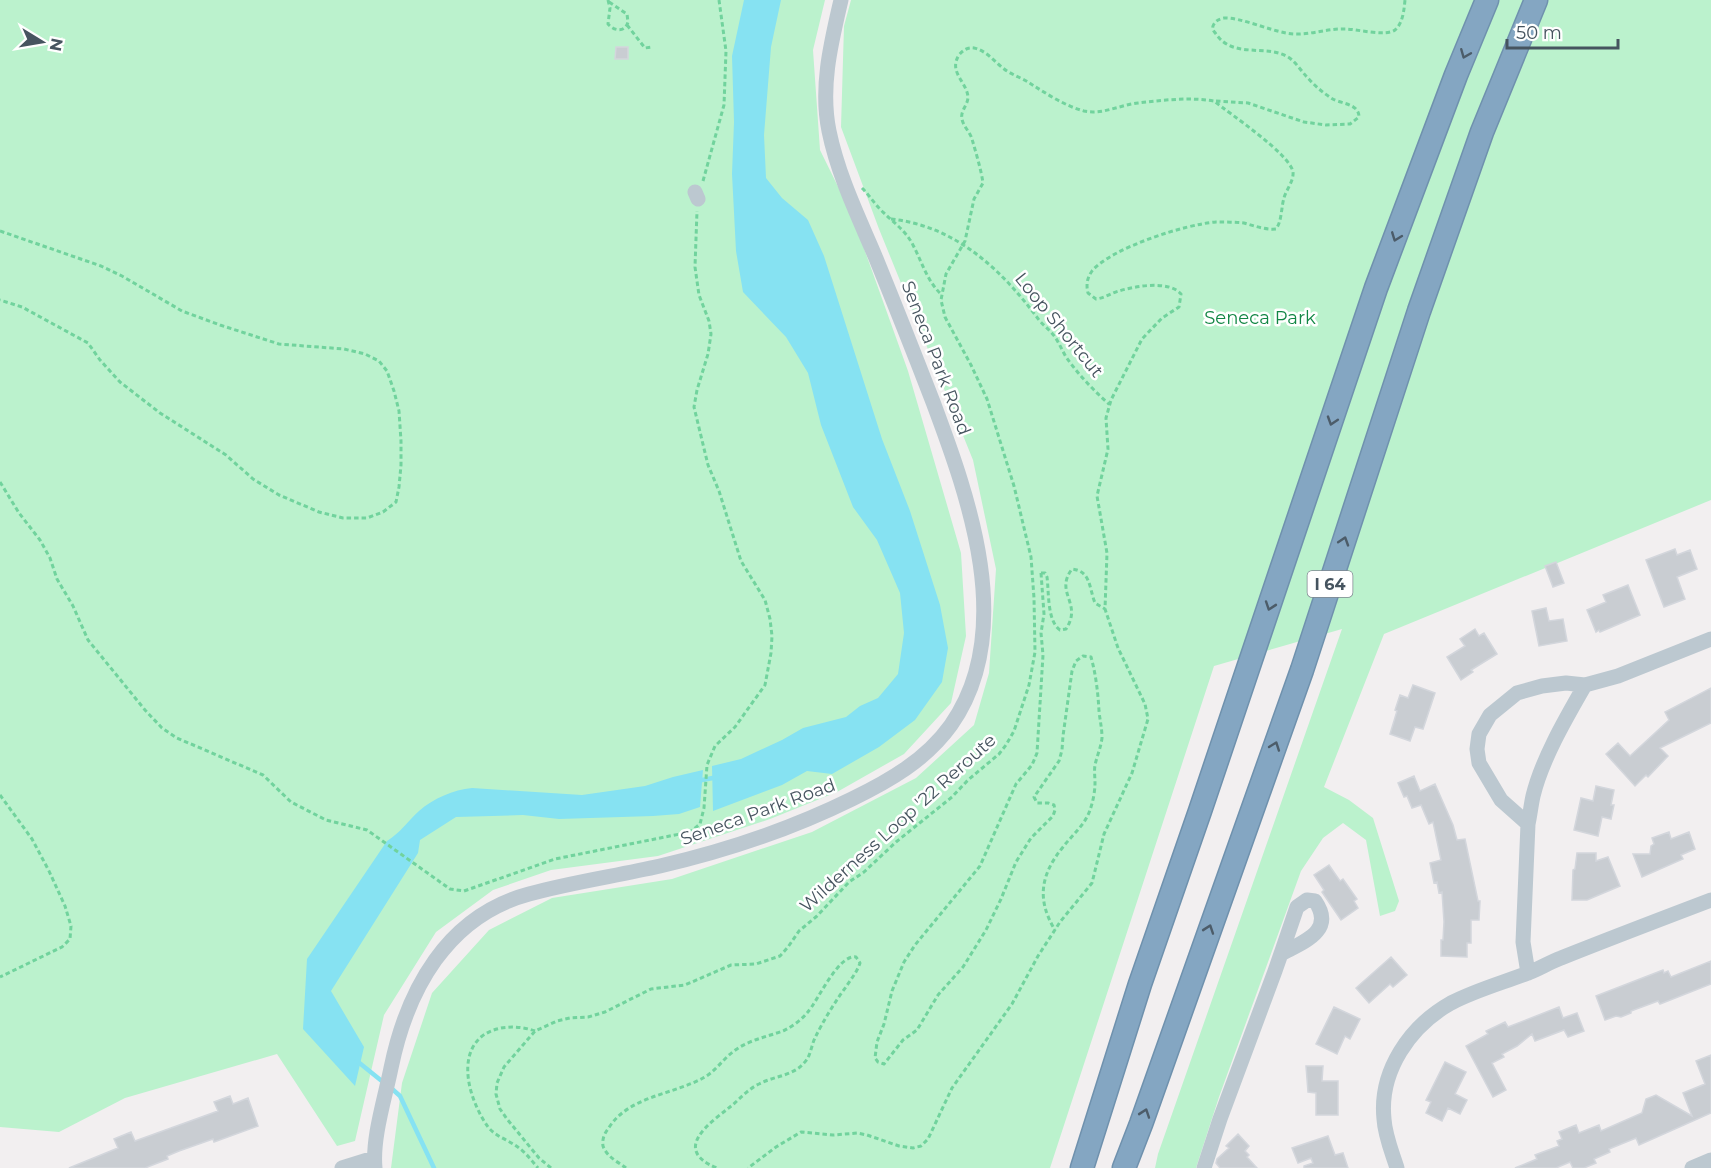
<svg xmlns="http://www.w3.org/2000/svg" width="1711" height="1168" font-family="Montserrat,sans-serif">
<rect width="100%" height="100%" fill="#f2eff0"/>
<path fill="#bbf2cd" d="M0,0h825l-12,50 7,100 32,65 56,156 53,182 5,83 -15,67 -47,51 -67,38 -67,27 -112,37 -107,14 -58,20 -57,42 -52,83 -29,126 -18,5 -60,-92 -152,44 -66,34 -59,-5z
M851,0h860v500l-327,134 -60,153 25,13 24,18 26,83 -4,10 -15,5 -14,-76 -23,-17 -20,15 -22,33 -82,226 -23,71h-41l3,-14 184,-525 -128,37 -164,502h-659l11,-85 30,-90 57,-63 63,-32 120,-19 140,-47 104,-54 58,-53 15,-52 7,-104 -23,-109 -94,-231 -38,-102 3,-101z"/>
<path fill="#86e2f2" d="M744,0h37l-10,47 -7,88 2,43 16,20 26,22 16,36 58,183 28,72 30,94 8,43 -6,34 -27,38 -36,27 -47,27 -25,-3 -25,14 -69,26 -1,-45 29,-7 41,-19 21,-12 43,-11 14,-11 18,-8 20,-24 6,-41 -4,-40 -23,-53 -24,-33 -32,-82 -13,-52 -22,-36 -43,-45 -7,-41 -4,-77 2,-52 -2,-66z
M703,770l-3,37 -21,7 -26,2 -94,3 -36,-4 -67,2 -36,23 -2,13 -87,138 33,56 -9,39 -52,-57 4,-70 80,-118c13,-8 21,-20 32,-30 15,-13 34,-21 53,-23l110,7 63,-9 28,-9z"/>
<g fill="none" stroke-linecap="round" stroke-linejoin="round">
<path stroke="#86e2f2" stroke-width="4.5" d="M697,781l21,-4
M357,1061l26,21
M390,1087l10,9 34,72"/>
</g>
<path fill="#c9cdd2" stroke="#d3d6dc" stroke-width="1.5" d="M616,47h12v12h-13z
M1675,549l2,6 13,-5 7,19 -20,8 8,22 -21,8 -18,-47z
M1556,562l8,21 -11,4 -8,-21z
M1628,585l12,30 -40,17 -1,-2 -3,2 -9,-22 19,-8 -3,-7z
M1546,608l3,13 14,-2 4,22 -28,5 -7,-35z
M1475,629l4,7 5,-3 13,21 -26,16 2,2 -12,8 -14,-23 18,-11 -5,-7z
M1413,685l22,8 -12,36 -8,-2 -5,14 -20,-7 7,-23 -2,-1 5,-15 8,3z
M1711,688v35l-51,25 8,8 -20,21 -2,-2 -11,11 -29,-32 12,-11 12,13 39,-36 -4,-8z
M1414,776l6,15 15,-7 18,41 4,15 8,-1 13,62h2l-1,19h-8v23h-4v14l-26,-1v-16h2l1,-18 -2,-30 -3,1 -2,-11 -3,1 -4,-20 11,-3 -8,-38 -4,2 -8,-19 -9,3 -5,-12 -3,1 -6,-14z
M1596,786l18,4 -3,15h3l-3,14 -9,-2 -4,19 -24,-6 7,-32 12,3z
M1669,832l2,7 18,-7 6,17 -14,6 2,4 -41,18 -9,-23h17l1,-8 3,-2 -2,-6z
M1577,853h19v8l12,-4 12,29 -33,14h-15l1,-30 2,-1z
M1329,865l11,16 3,-2 14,20 -3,2 4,7 -17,12 -19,-28 2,-2 -10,-15z
M1391,957l16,18 -14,12 -3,-3 -21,19 -13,-15z
M1711,961v23l-51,20 -2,-3 -27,10v2l-10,4 -5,-1 -11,4 -9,-24 67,-26 1,3 4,-2 3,6z
M1334,1007l26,12 -10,20 -5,-3 -8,18 -21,-10z
M1559,1007l4,11 14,-5 7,18 -16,6 -4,-7 -29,11 -3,-7 -15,12 -15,8 2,3 -12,6 14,27 -13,7 -27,-51 22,-12 -2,-3 19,-9 3,5z
M1711,1055v58l-72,32 -3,-7 -27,11 1,3 -16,7 2,4 -12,5h-11l-3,-6 -14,6h-41l22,-9 -2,-4 24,-9 -2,-5 5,-2 -3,-7 17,-7 3,8 20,-8 2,6 41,-18 4,-14 10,-4 36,21 -9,-23 22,-9 -9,-23z
M1445,1062l21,10 -11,22 12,6 -7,14 -12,-6 -6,13 -16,-8 5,-11 -5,-2z
M1306,1066h17l-1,15h16v34h-22v-22l-8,-1z
M230,1096l3,8 15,-6 10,28 -44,16 -1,-3 -34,12 -12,5 1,3 -23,9h-76l49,-20 -4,-9 17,-7 4,9 83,-30 -4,-9z
M1238,1134l11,12 -4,5 4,4 -2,2 10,11h-37l-4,-5 1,-4 12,-11 -3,-2z
M1328,1136l7,19 8,-2 5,15h-44v-2l9,-3 -2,-5 -13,5 -6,-15z"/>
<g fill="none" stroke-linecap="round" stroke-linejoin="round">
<g stroke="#6f91ad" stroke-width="25">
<path id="highway" d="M1082,1168l58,-184 60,-173 176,-523 80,-213 31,-75
M1124,1168l17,-44 161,-454 117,-359 63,-179 54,-132"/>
</g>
<path stroke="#71d39d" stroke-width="3" stroke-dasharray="4.5 3" stroke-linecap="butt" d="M608,0l2,8 -2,16c6,7 17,9 20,-2l-1,-8 -18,-12
M627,25l18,23 7,-1
M1216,101l32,2 56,19 22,3 24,-1 9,-7c0,-14 -19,-13 -28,-19 -9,-6 -17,-13 -24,-21 -6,-6 -11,-15 -19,-20 -22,-13 -55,2 -72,-23 -2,-3 -4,-4 -3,-8 2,-5 6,-7 11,-8 15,-1 45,12 62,15 21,4 39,-5 59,-4 13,0 40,8 50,1 8,-7 9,-20 10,-30
M703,181l21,-76 2,-54 -7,-51
M862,188c8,8 14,18 22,25 10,10 22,18 29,32 9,17 14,36 28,49
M891,219c65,7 111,51 148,101 5,6 11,10 16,17 4,6 7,13 11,20 12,17 27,33 43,47
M0,231l101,35 21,10 60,35 38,14 59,19 65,5 21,5 14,7 8,10 7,20 5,20 2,30v24l-2,22 -3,15 -13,10 -16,6h-24l-24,-6 -40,-17 -26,-16 -27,-24 -66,-42 -40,-31 -20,-22 -12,-17 -66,-36 -22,-7
M0,482l19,31 21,27 10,18 7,21 16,27 15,34 57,70 17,18 15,10 86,37 28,27 35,18 41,10 83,59 14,2 91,-32 135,-27 10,-8 4,-16 3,-43 8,-19 20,-19 30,-42 6,-32 1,-17 -2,-17 -5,-19 -24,-39 -22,-70 -11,-26 -14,-58 3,-17 11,-36 3,-20 -2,-13 -10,-26 -4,-28 2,-56
M1041,573l3,41 -3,19 2,22 -6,98 -5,12 -16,19 -36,82 -65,79 -11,17 -12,29 -8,33 -7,18 -2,16 3,4 6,2 19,-24 14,-10 21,-35 25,-28 23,-37 15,-31 15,-37 15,-24 22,-22 2,-6 -1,-5 -6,-2h-11l-3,-6 25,-36 3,-11 1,-14 9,-65 4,-10 7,-5 8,1c5,18 7,36 8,54 1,10 3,17 3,27 -1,9 -5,18 -7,27 -1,6 0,12 0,18 0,8 -2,19 -5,27 -5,15 -17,24 -27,37 -22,27 -27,52 -8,83
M1041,573h4l2,4c2,15 0,44 13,53l6,-1c17,-26 -12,-36 6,-60 19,2 17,19 23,34l10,6
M0,795l32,44 17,32 16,35 6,20 -1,13 -8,8 -62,30
M535,1031c-17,-6 -39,-6 -54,6 -25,22 -10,66 7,90 8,10 21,13 31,21 7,5 13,13 19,20
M551,1168l-12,-10 -32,-39 -7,-10 -4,-15 1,-11 7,-16 31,-36 22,-10 13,-3 18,-1 17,-5 46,-23 34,-4 46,-20 25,-1 24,-8 8,-9 11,-16 18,-15 32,-34 15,-10 32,-30 56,-45 16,-17 31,-26 7,-9 8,-14 15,-46 6,-33 -1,-54 -3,-41 -17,-71 -27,-87 -16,-34 -26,-48 -4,-17 5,-26 19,-33 9,-42 9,-16c-2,-14 -7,-30 -11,-44 -2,-7 -9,-13 -10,-20 -2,-8 6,-14 6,-22 -1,-15 -20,-25 -9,-42 4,-5 9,-8 15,-7 14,3 22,16 33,23 8,5 17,8 24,13 16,10 34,22 53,27 18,4 36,-6 54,-8 25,-3 51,-6 76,-2 16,13 76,53 79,71 1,9 -7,18 -9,26 -3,10 -2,23 -8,31 -11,1 -21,-3 -32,-6 -9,-1 -19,-1 -28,-1 -30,2 -105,26 -124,49 -5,7 -6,14 -4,22l8,6c9,-1 15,-6 23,-8 16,-5 50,-11 62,3l-2,13 -17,11 -20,21 -31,61 -5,18 2,31 -11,47 10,57 -2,56 13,39 27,56 3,15 -16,54 -28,61 -12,49 -32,39 -22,34 -26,48 -60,84 -24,51 -7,7 -8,2 -14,-2 -32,-11 -10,-2 -24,2 -32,-3 -25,15 -28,21
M626,1168c-8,-6 -19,-11 -23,-22 -1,-6 1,-12 5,-17 20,-33 64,-34 95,-51 12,-6 20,-19 31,-27 16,-12 34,-14 51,-21 8,-4 16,-10 22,-17 11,-12 31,-59 49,-56l4,6c-3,9 -9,16 -14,24 -10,13 -24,36 -31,51 -4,8 -4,18 -11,25 -11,13 -30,13 -45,21 -11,5 -19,15 -29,23 -22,17 -58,43 -13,61"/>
<path stroke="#bcc8d0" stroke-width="15" d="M695,192l3,7
M1528,824c2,-9 3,-19 5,-28 9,-37 33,-78 52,-111
M1528,973l-5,-31 5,-118 -27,-24 -22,-37 -2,-14 2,-15 11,-19 27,-22 25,-7 24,-3 19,2 33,-9 93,-37
M342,1168l32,-10
M375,1168c-3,-30 10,-70 16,-100 16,-78 56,-152 138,-174 43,-12 87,-18 131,-28 65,-15 131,-37 192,-67 37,-18 74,-39 99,-74 66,-94 18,-227 -18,-323 -19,-49 -38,-97 -58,-146 -17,-40 -37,-81 -46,-125 -9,-44 2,-88 12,-131
M1204,1168l16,-49 55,-148 8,-23 14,-41 10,-7 8,1c21,30 -12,41 -34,53
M1397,1168c-5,-16 -12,-32 -13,-49 -5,-48 26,-93 67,-116 25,-13 51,-20 77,-30 11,-4 22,-11 33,-15 50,-20 100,-39 150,-58
M1692,1168l19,-8"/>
<use href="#highway" stroke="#84a6c2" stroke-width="22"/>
</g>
<defs><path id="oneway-chevron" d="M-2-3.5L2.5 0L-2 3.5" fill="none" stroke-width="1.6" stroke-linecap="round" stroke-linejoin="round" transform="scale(1.5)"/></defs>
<g stroke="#4c5c69">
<use href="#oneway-chevron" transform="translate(1465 54) rotate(112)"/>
<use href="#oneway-chevron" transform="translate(1396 237) rotate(111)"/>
<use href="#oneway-chevron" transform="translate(1332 421) rotate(108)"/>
<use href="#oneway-chevron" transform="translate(1344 541) rotate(-72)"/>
<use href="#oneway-chevron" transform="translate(1270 606) rotate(109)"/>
<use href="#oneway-chevron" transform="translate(1275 746) rotate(-70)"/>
<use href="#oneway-chevron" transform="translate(1209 929) rotate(-71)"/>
<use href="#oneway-chevron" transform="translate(1145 1113) rotate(-71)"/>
</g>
<g text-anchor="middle" stroke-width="5" stroke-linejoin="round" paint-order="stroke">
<rect fill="#fff" stroke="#7e878f" stroke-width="1.5" x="1307.5" y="571" width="45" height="26" rx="4.5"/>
<g font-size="16" font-weight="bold" fill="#46545f">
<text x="1330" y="590">I 64</text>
</g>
<g font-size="18" fill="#118644" stroke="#fff">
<text x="1260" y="324">Seneca Park</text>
</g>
<g font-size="18" fill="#46545f" stroke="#fff">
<text transform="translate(1059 325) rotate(51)" y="6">Loop Shortcut</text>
<text transform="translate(936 358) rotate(69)" y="6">Seneca Park Road</text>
<text transform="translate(758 812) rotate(-20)" y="6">Seneca Park Road</text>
<text transform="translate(898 823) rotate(-42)" y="6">Wilderness Loop '22 Reroute</text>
</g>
</g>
<g transform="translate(42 42) rotate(101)" stroke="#ffffff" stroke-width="4.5" paint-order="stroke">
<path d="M0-4.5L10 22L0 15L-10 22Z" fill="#46545f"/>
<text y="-9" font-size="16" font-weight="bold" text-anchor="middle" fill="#46545f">N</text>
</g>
<path d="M1507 39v9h111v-9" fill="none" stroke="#46545f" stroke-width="3"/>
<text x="1516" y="39" font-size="18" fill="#46545f" stroke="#ffffff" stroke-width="4.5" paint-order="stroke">50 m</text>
</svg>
